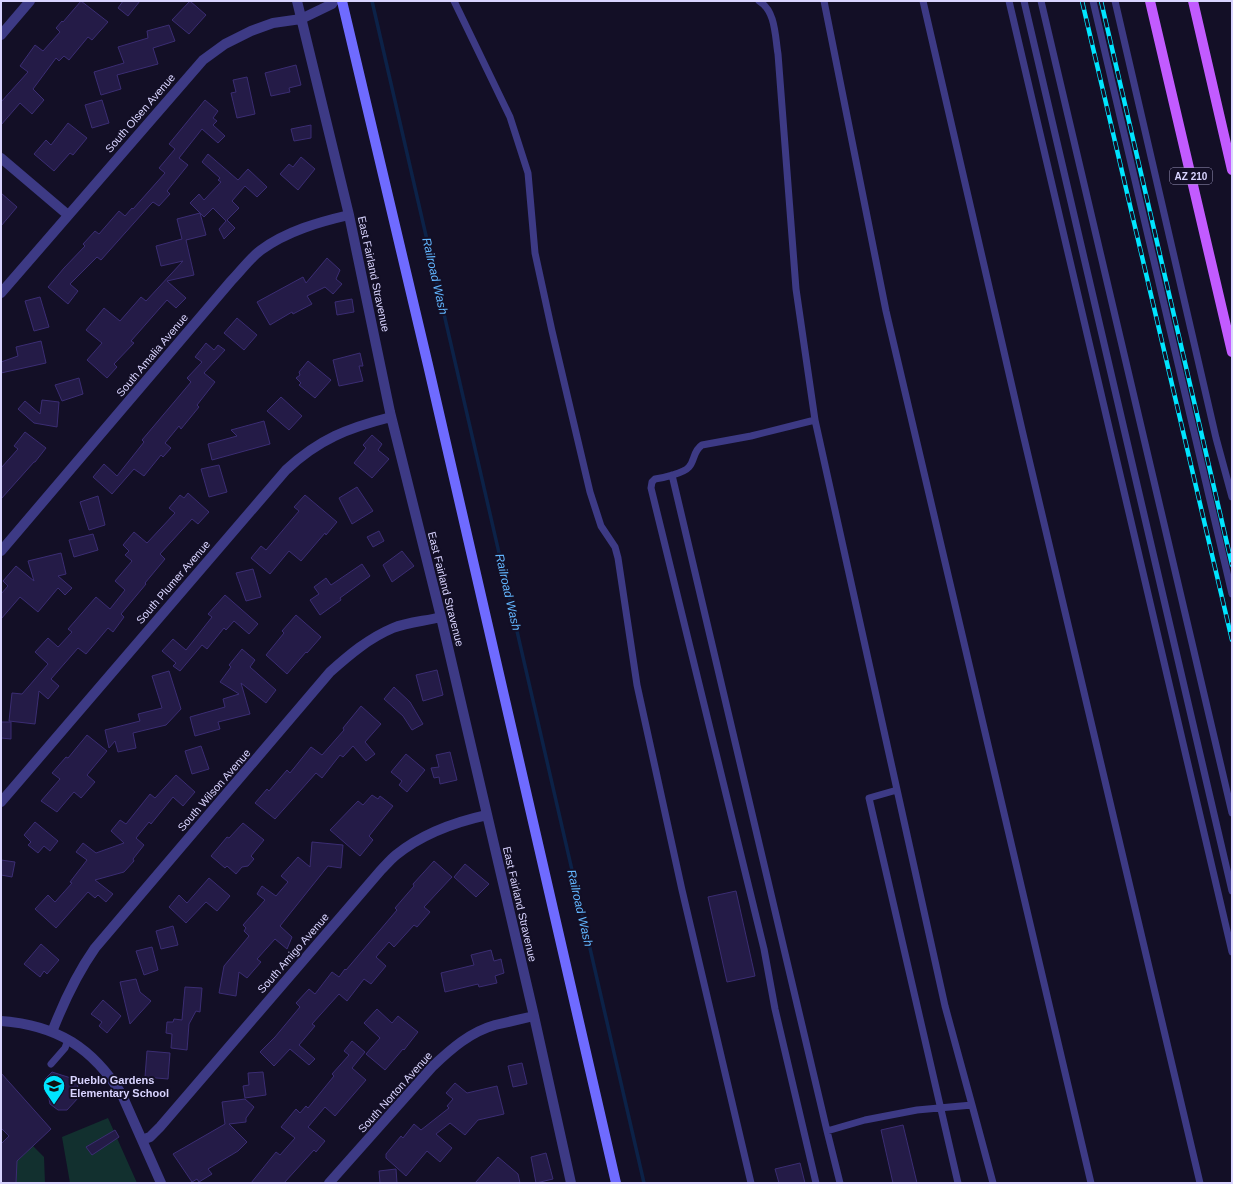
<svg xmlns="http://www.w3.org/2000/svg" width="1233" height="1184" font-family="Arial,sans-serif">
<rect width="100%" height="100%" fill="#130f26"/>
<path fill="#12302f" d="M108,1118l29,65h-67l-8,-46z
M33,1146l11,11 1,26h-29l1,-22z"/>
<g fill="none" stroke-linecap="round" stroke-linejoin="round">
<path stroke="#0c2248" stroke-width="3.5" d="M372,1l272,1182"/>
</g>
<path fill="#241b47" stroke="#3b2d73" d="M81,1l27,21 -16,18 -4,-3 -19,23 -5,-4 -5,5 -3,-3 -23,31 11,11 -12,14 -12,-11 -19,22v-23l27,-30 -8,-6 15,-21 8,6 17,-19 -4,-4 6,-7 1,1z
M123,1h17l-12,15 -10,-8z
M190,1l16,14 -17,19 -17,-14z
M169,25l6,16 -22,7 5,16 -41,11 4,14 -20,6 -7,-23 30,-9 -6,-16 30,-9 -1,-7z
M296,65l5,20 -12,3 1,4 -19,4 -6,-23z
M247,77l8,37 -18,4 -6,-25 5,-1 -3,-12z
M102,100l7,23 -17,5 -7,-23z
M205,100l13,11 -5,7 4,3 -4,4 12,11 -7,7 -16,-14 -23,29 9,7 -21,26 3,3 -11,12 -6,-4 -3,3 -49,55 -4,-3 -27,27 8,7 -10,13 -20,-17 16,-19 21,-22 -2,-2 12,-13 4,3 20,-23 6,5 7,-8 1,1 32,-36 -6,-5 16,-19 -6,-5z
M68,123l19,15 -14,17 -3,-2 -16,18 -20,-17 12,-14 5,5z
M311,125v13l-17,3 -3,-12z
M208,154l30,26 10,-11 19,18 -10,10 -12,-11 -13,15 7,7 -12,12 8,8 -11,11 -5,-10 7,-8 -13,-13 -9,9 -14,-14 9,-9 5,6 17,-18 -3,-2 2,-2 -18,-16z
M301,157l14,12 -17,21 -18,-16 9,-10 4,3z
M1,193l16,14 -16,19z
M200,213l6,22 -20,5 8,35 -27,6 19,17 -10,10 -9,-8 -36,41 3,2 -20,21 3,3 -10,11 -20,-18 15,-17 -16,-13 18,-22 16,13 21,-24 5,4 37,-40 -22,5 -5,-20 26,-7 -5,-20z
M327,258l13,12 -4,9 6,5 -9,10 -8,-7 -18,9 5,8 -19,10 -1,-2 -22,13 -13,-23 46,-25 3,6z
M40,297l9,30 -15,4 -9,-30z
M352,299l2,13 -17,3 -2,-13z
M237,318l20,17 -13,15 -20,-17z
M41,341l5,22 -45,10v-11l17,-6 -2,-9z
M206,343l8,7 4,-5 7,5 -21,23 11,9 -18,23 2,2 -18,22 -2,-3 -14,17 6,5 -8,9 -2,-2 -17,21 -10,-7 -22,25 -19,-17 11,-13 13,12 27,-34 -2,-2 49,-58 -4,-4 15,-16 -7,-5z
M360,353l3,13h-4l4,15 -24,5 -6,-26z
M308,361l23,19 -16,18 -16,-13 2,-2 -5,-5 4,-3 -1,-3z
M79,378l4,16 -21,7 -7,-16z
M281,397l21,19 -13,14 -22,-19z
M42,400l17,2 -2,25 -23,-4 -16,-14 7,-8 15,13z
M264,421l6,23 -58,16 -4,-16 29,-8 -6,-6z
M25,432l21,16 -11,14h-1l-33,37v-31l17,-19 -4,-3z
M372,435l10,9 -4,6 11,9 -17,19 -18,-15 12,-15 -3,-3z
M219,465l8,27 -18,5 -8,-28z
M357,487l16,24 -21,13 -13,-26z
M188,493l21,19 -11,12 -6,-5 -32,35 5,5 -20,24 1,1 -25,30 3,3 -11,15 -5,-4 -22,26 -8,-6 -27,31 8,7 -11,13 -9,-8 -4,33 -26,-3 3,-28 10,1 26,-30 -13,-12 13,-14 10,9 14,-15 -4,-3 28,-32 14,12 15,-19 -10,-9 17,-20 -7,-6 4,-4 -6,-6 11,-13 13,11 28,-30 -6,-5 11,-13 4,3z
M305,495l32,27 -11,13 -1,-2 -24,28 -12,-10 -19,23 -19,-16 10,-12 5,4 33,-39 -5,-4z
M98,496l7,29 -16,5 -9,-28z
M379,531l5,10 -11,6 -6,-10z
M93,534l5,16 -24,7 -5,-17z
M402,551l12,15 -22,16 -9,-17z
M61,553l5,21 -8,2 14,12 -7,7 -7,-7 -20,24 -18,-15 -19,22v-25l7,-8 -5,-5 13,-15 18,15 -6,-20z
M362,564l8,12 -30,22 1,2 -21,15 -10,-15 9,-6 -5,-7 12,-9 5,7z
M253,569l8,28 -15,4 -10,-28z
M225,595l33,29 -9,10 -15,-13 -8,9 -2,-2 -17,21 -5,-4 -22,26 -7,-5 3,-3 -14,-12 11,-12 13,11 26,-33 -4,-3z
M296,615l25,22 -14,16 -1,-1 -19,22 -21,-19 18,-22 -2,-2z
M242,649l13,11 -5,7 26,23 -10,13 -25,-20 9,31 -32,8 2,7 -25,7 -5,-19 35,-10 -2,-8 16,-5 -19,-12 11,-15 -2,-2z
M437,670l6,25 -20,6 -7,-26z
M169,671l12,38 -15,16 -33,8 3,15 -18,4 -3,-11 -6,7 -4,-18 35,-9 -2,-7 24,-6 -10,-32z
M394,687l16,15 13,22 -11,6 -9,-14 -19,-17z
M361,706l20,18 -16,18 10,12 -9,7 -13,-15 -10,11 -3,-2 -18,23 -6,-5 -41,46 -20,-16 12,-14 2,2 18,-21 3,3 21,-26 11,8 22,-25 -1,-2z
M1,722h10v17l-10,-1z
M87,735l20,16 -20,24 8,7 -14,16 -7,-6 -17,20 -16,-11 19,-22 -8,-6 14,-16 2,1z
M201,746l8,23 -17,5 -7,-23z
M450,752l7,28 -17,4 -1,-7 -5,1 -3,-10 8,-1 -3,-12z
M406,754l19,16 -18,22 -8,-7 3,-4 -11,-9z
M176,775l19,17 -12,14 -10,-9 -22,27 -2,-2 -13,16 8,7 -11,14 1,2 -10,11 -29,8 18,14 -7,8 -8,-7 -3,3 -7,-6 -32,36 -21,-19 13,-14 7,7 17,-19 -2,-1 17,-22 -11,-8 7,-9 13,10 28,-10 -13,-12 9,-11 6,4 24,-30 5,4z
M372,795l6,4 2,-3 13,10 -24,30 4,4 -13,16 -30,-26 28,-29 5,4z
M35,822l23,19 -8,10 -6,-5 -6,7 -10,-8 3,-3 -7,-7z
M243,823l21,17 -13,16 3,3 -6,7 -6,1 -6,7 -9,-8 -2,2 -14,-12 16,-19 2,1z
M312,842l31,3 -2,23 -13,-2 -48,60 12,11 -5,12 -12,-10 -18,20 4,3 -14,16 -8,-6 -3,24 -17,-3 5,-27 25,-30 -5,-5 2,-3 -3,-3 22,-25 -8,-6 5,-8 14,10 12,-14 -7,-6 17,-19 12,10z
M1,860l14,2 -3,15 -11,-2z
M434,861l18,16 -28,30 6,5 -13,15 -3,-2 -20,22 -5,-5 -13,15 10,9 -15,18 -7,-5 -17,22 -8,-7 -27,30 3,2 -16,19 16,14 -6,6 -19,-16 -16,17 -14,-14 15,-15 25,-30 -4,-4 13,-14 6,5 17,-22 7,5 6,-8 1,1 51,-60 -2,-2 19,-22 -1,-2z
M465,864l24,20 -13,13 -22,-20z
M209,878l21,18 -13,15 -11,-9 -20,21 -17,-16 10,-12 8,8z
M736,891l19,85 -28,6 -19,-85z
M173,926l5,19 -17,4 -5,-18z
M41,944l18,16 -12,14 -3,-3 -4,6 -16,-13z
M152,947l6,23 -14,5 -8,-24z
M491,950l3,11 7,-2 3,14 -9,3 2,7 -18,4 -1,-3 -33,8 -4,-19 33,-8 -3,-10z
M136,979l4,13 11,9 -21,23 -10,-42z
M185,987l17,1 -2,24 -4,-1 -7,13 -2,26 -16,-2 1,-14 -6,-1 1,-11h6l1,-3 8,1z
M103,1000l18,16 -14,17 -8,-7 3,-4 -11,-8z
M377,1009l15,14 6,-7 20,16 -14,18 -1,-1 -18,21 -19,-16 14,-16 -16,-15z
M352,1041l13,11 -13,16 14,12 -31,36 -10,-9 -17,20 17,14 -9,11 -2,-2 -30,33h-33l25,-31 4,3 15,-17 -14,-11 15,-18 4,4 6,-7 2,2 26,-32 -2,-2 17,-19 -5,-4z
M147,1051l23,2 -2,26 -23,-2z
M522,1063l5,21 -14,3 -5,-21z
M52,1072l25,8 2,17 -12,13h-9l-8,-6 -5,-25z
M263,1072l3,23 -21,3 -2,-12 6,-1 -1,-12z
M1,1073l50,56 -34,32 -1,22h-15v-39l8,-8 -8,-8z
M455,1083l12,10 30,-7 7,28 -26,6 -13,15 -15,-12 -14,11 16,14 -12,14 -13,-11 -21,25 -20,-18v-4l15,-18 2,2 11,-14 7,6 28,-22 -2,-2 6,-7 -7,-6z
M245,1099l9,8 -8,11v4l-17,2 18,18 -9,9 -30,18 4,5 -13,8 -2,-3 -5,3 -19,-28 52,-30 -3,-22z
M903,1125l14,58h-24l-12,-53z
M115,1130l4,7 -27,18 -6,-8z
M546,1153l7,26 -17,4 -5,-26z
M498,1157l20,17 2,9h-45z
M800,1163l5,20h-26l-4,-14z
M396,1169l1,14h-17l-1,-12z"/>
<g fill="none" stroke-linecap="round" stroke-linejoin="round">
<path stroke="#3d3a85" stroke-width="7" d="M454,1l56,116 18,56 7,80 17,78 38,161 11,34 14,21 3,11 19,127 45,205 69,293
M759,1c17,10 16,36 19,53l18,235 19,131 -64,16 -49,9c-9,6 -7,15 -13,22 -5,6 -26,11 -34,12l-3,3 -1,6 113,461 11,60 41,174
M824,1l62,310 205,872
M923,1l100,433 177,749
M1009,1l223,951
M1024,1l208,890
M1041,1l191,812
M1093,1l139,593
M1115,1l101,437 16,59
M672,475l155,656 38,-11 52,-10 55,-5 -27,-99 -130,-586
M897,790l-28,8 89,385
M51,1064l14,-16 3,-8
M972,1105l21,78
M827,1131l13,52"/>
<path stroke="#3d3a85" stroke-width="10" d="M297,1l52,214 41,197 51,205 93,399 37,167
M1,35l29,-34
M1,158l67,57
M1,293l202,-233 22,-16 26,-13 22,-8 28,-4 31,-15 2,-3
M1,551l230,-270c10,-10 19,-23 30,-31 26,-19 58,-28 88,-35
M1,802l285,-332c33,-31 62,-42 105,-53
M1,1021c56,4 92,27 121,74l39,88
M52,1032c12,-31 24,-57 43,-84l235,-276c19,-17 39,-34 63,-44 15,-6 33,-7 48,-11
M142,1140l8,-3 10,-10 221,-257c5,-5 10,-11 15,-15 26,-21 59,-33 91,-40
M329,1183l104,-117c18,-17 37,-34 62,-41 13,-3 26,-6 39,-9"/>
<path stroke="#6f6bff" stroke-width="10" d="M342,1l86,364 188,818"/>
<path stroke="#c25bff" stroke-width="10" d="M1150,1l82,351
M1193,1l39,169"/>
<g stroke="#00e5ff" stroke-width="4.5">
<path id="rail" d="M1082,1l150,639
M1101,1l131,564"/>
</g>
<use href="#rail" stroke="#130f26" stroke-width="3" stroke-dasharray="9" stroke-linecap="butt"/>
</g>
<defs>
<g id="school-pin" transform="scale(1.15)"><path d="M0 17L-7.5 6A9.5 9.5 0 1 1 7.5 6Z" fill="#00e5ff" stroke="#130f26"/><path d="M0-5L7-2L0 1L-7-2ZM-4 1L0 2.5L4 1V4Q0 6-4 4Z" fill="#111"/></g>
</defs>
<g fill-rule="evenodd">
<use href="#school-pin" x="54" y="1086"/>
</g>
<g text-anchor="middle" stroke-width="4" stroke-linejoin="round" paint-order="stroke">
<rect fill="#130f26" stroke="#9e99be" stroke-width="1" x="1170" y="168" width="42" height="16" rx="3"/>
<g font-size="10" font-weight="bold" fill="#d9d4ff">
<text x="1191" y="180">AZ 210</text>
</g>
<g font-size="11" fill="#d9d4ff" stroke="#130f26">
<text transform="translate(140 113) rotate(-49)" y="4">South Olsen Avenue</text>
<text transform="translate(374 274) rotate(78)" y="4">East Fairland Stravenue</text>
<text transform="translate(152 355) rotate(-50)" y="4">South Amalia Avenue</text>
<text transform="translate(173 582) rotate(-49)" y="4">South Plumer Avenue</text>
<text transform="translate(446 589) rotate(76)" y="4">East Fairland Stravenue</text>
<text transform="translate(214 790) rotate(-49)" y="4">South Wilson Avenue</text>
<text transform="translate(520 904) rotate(77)" y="4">East Fairland Stravenue</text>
<text transform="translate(293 953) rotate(-49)" y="4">South Amigo Avenue</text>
<text transform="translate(395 1092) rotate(-48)" y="4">South Norton Avenue</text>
</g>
<g font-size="11" font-weight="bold" fill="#d9d4ff" stroke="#130f26" text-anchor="start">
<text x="70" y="1084">Pueblo Gardens<tspan x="70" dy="13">Elementary School</tspan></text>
</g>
<g font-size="12" font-style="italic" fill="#62b6ff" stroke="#130f26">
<text transform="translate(435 276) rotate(77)" y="4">Railroad Wash</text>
<text transform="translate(508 592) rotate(77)" y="4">Railroad Wash</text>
<text transform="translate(580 908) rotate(77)" y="4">Railroad Wash</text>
</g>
</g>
<rect width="1233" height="1184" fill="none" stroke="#d9d4ff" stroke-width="4"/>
</svg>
